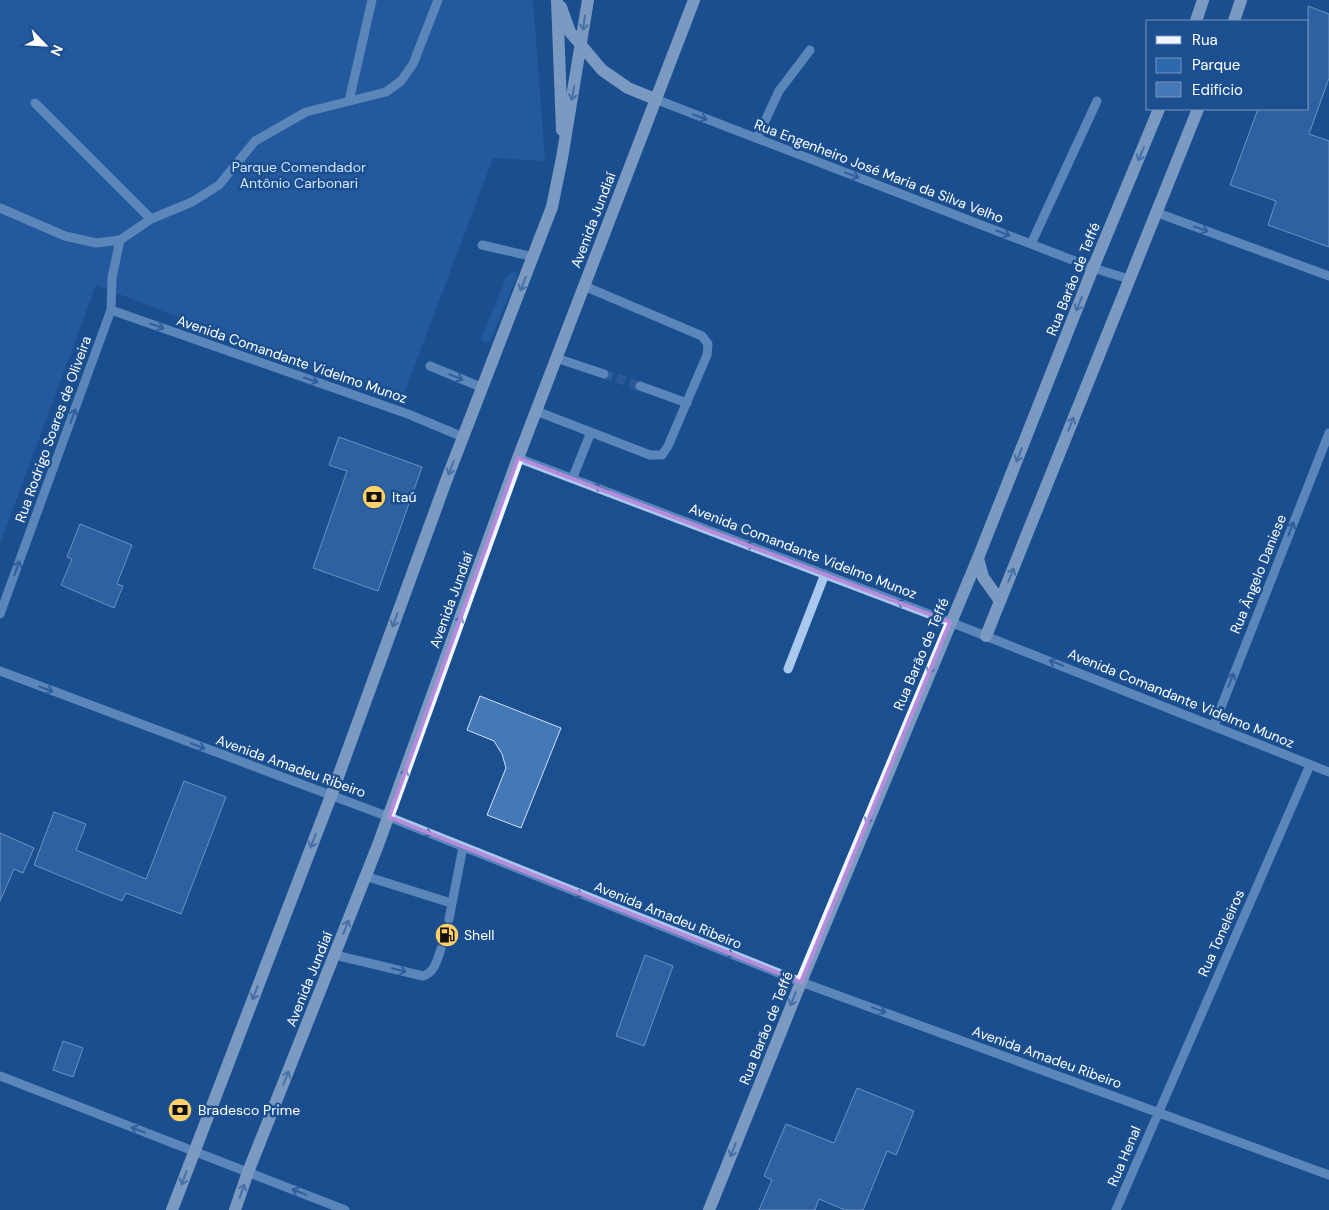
<svg xmlns="http://www.w3.org/2000/svg" width="1329" height="1210" font-family="'DM Sans',sans-serif">
<rect width="100%" height="100%" fill="#1b4f8f"/>
<path fill="#2e69ad" d="M0,0h533l12,161 -52,-3 -89,236 -49,-8 -259,-101 -96,259z
M514,271l4,3 -28,67 -5,2 -4,-4 26,-63z"/>
<path fill="#4478b7" stroke="#cfe3fa" d="M1308,6l21,8v64l-20,56 20,7v106l-61,-22 8,-24 -46,-16 28,-76h50z
M339,437l83,30 -44,124 -65,-23 34,-97 -18,-6z
M80,524l52,21 -15,39 6,2 -9,22 -53,-23 11,-26 -5,-2z
M480,696l81,32 -40,100 -34,-13 19,-47 -4,-14 -8,-13 -27,-11z
M184,781l42,16 -45,117 -55,-21 -4,8 -88,-36 20,-53 32,12 -10,26 70,29z
M0,833l34,15 -11,25 -9,-4 -14,32z
M645,955l28,11 -29,80 -28,-10z
M63,1041l20,7 -10,29 -20,-7z
M857,1088l57,23 -18,44 -9,-4 -24,59h-18l-26,-11 -4,11h-56l13,-30 -8,-4 22,-52 48,19z"/>
<g fill="none" stroke-linecap="round" stroke-linejoin="round">
<path stroke="#3d69a0" stroke-width="9" stroke-dasharray="9 4.5" stroke-linecap="butt" d="M604,374l36,12
M441,949l8,-30"/>
<path stroke="#a9c9ee" stroke-width="9" d="M655,99l438,169 36,11
M349,101l23,-101
M35,103l116,116 41,-17 27,-17 36,-44 51,-29 80,-20 15,-11 12,-17 25,-64
M757,138l22,-47 31,-41
M0,208l65,28 31,7 24,-3 -8,38 -1,32 -111,304
M1155,212l174,64
M120,240l31,-21
M1031,244l66,-143
M482,245l52,12
M111,310l297,104 55,23
M556,358l48,16
M430,366l53,22
M640,386l47,17
M536,411l114,44h12l6,-9 39,-91 1,-11 -6,-8 -118,-50
M518,458l432,164 379,150
M573,477l18,-45
M788,669l37,-95
M0,671l389,146 412,165 528,193
M1214,725l115,-292
M365,876l86,27
M449,919l14,-72
M335,955l88,21c12,-4 14,-16 18,-27
M0,1076l345,134
M1116,1210l194,-445"/>
<path stroke="#f0f6ff" stroke-width="12" d="M557,0l5,130
M561,7l9,25 32,38 26,18 27,11
M1196,21l7,-21
M1234,21l7,-21
M978,558l5,19 17,24
M986,636l212,-527
M172,1210l159,-414 115,-315 106,-274 10,-49 26,-158
M235,1210l13,-38 130,-327 140,-387 176,-458
M709,1210l92,-228 177,-424 115,-290 66,-159"/>
</g>
<defs><path id="oneway-shaft" d="M-6 0H5M1.5-3L5.5 0L1.5 3" fill="none" stroke-width="1.6" stroke-linecap="round" stroke-linejoin="round" transform="scale(1.25)"/></defs>
<g stroke="#7b9ac1">
<use href="#oneway-shaft" transform="translate(584 23) rotate(97)"/>
<use href="#oneway-shaft" transform="translate(573 93) rotate(100)"/>
<use href="#oneway-shaft" transform="translate(1141 154) rotate(113)"/>
<use href="#oneway-shaft" transform="translate(523 284) rotate(111)"/>
<use href="#oneway-shaft" transform="translate(1079 304) rotate(112)"/>
<use href="#oneway-shaft" transform="translate(1071 424) rotate(-68)"/>
<use href="#oneway-shaft" transform="translate(1019 455) rotate(112)"/>
<use href="#oneway-shaft" transform="translate(451 468) rotate(111)"/>
<use href="#oneway-shaft" transform="translate(1011 575) rotate(-68)"/>
<use href="#oneway-shaft" transform="translate(395 620) rotate(110)"/>
<use href="#oneway-shaft" transform="translate(459 623) rotate(-70)"/>
<use href="#oneway-shaft" transform="translate(931 667) rotate(113)"/>
<use href="#oneway-shaft" transform="translate(404 776) rotate(-70)"/>
<use href="#oneway-shaft" transform="translate(869 817) rotate(113)"/>
<use href="#oneway-shaft" transform="translate(313 841) rotate(111)"/>
<use href="#oneway-shaft" transform="translate(346 927) rotate(-69)"/>
<use href="#oneway-shaft" transform="translate(255 993) rotate(111)"/>
<use href="#oneway-shaft" transform="translate(793 999) rotate(112)"/>
<use href="#oneway-shaft" transform="translate(286 1078) rotate(-68)"/>
<use href="#oneway-shaft" transform="translate(733 1150) rotate(112)"/>
<use href="#oneway-shaft" transform="translate(184 1178) rotate(110)"/>
<use href="#oneway-shaft" transform="translate(242 1191) rotate(-71)"/>
</g>
<g stroke="#4674ac">
<use href="#oneway-shaft" transform="translate(700 117) rotate(21)"/>
<use href="#oneway-shaft" transform="translate(852 175) rotate(21)"/>
<use href="#oneway-shaft" transform="translate(1201 229) rotate(20)"/>
<use href="#oneway-shaft" transform="translate(1003 233) rotate(21)"/>
<use href="#oneway-shaft" transform="translate(157 326) rotate(19)"/>
<use href="#oneway-shaft" transform="translate(456 377) rotate(23)"/>
<use href="#oneway-shaft" transform="translate(311 380) rotate(19)"/>
<use href="#oneway-shaft" transform="translate(73 416) rotate(-70)"/>
<use href="#oneway-shaft" transform="translate(601 488) rotate(-159)"/>
<use href="#oneway-shaft" transform="translate(1291 529) rotate(-68)"/>
<use href="#oneway-shaft" transform="translate(753 546) rotate(-159)"/>
<use href="#oneway-shaft" transform="translate(17 568) rotate(-70)"/>
<use href="#oneway-shaft" transform="translate(904 604) rotate(-159)"/>
<use href="#oneway-shaft" transform="translate(1056 663) rotate(-159)"/>
<use href="#oneway-shaft" transform="translate(1231 680) rotate(-68)"/>
<use href="#oneway-shaft" transform="translate(46 689) rotate(21)"/>
<use href="#oneway-shaft" transform="translate(198 746) rotate(21)"/>
<use href="#oneway-shaft" transform="translate(425 832) rotate(22)"/>
<use href="#oneway-shaft" transform="translate(576 893) rotate(22)"/>
<use href="#oneway-shaft" transform="translate(727 953) rotate(22)"/>
<use href="#oneway-shaft" transform="translate(399 970) rotate(14)"/>
<use href="#oneway-shaft" transform="translate(879 1010) rotate(20)"/>
<use href="#oneway-shaft" transform="translate(138 1130) rotate(-159)"/>
<use href="#oneway-shaft" transform="translate(299 1192) rotate(-159)"/>
</g>
<path d="M0 0H1329V1210H0ZM518,458l432,164 -149,360 -412,-165z" fill="#1b4f8f" fill-opacity=".55" fill-rule="evenodd"/>
<path fill="none" stroke="#b68bdc" stroke-width="4" stroke-linejoin="round" d="M518,458l432,164 -149,360 -412,-165z"/>
<defs>
<g id="bank-disc" transform="scale(1.25)"><circle r="9.5" fill="#ffd166" stroke="#1b4f8f"/><path d="M-6-4H6V4H-6ZM0-2.3a2.3 2.3 0 1 0 0 4.6a2.3 2.3 0 1 0 0-4.6Z" fill="#111"/></g>
<g id="fuel-disc" transform="scale(1.25)"><circle r="9.5" fill="#ffd166" stroke="#1b4f8f"/><path d="M-5.5-6h7V0h2V4h1.3V-2.5L3-4.5l.8-.8L6-3V5H2.5V1h-1V6h-7ZM-4.2-4.7v3.2H.2V-4.7Z" fill="#111"/></g>
</defs>
<g fill-rule="evenodd">
<use href="#bank-disc" x="374" y="497"/>
<use href="#fuel-disc" x="447" y="935"/>
<use href="#bank-disc" x="180" y="1110"/>
</g>
<g text-anchor="middle" stroke-width="5" stroke-linejoin="round" paint-order="stroke">
<g font-size="14" fill="#cfe3fa" stroke="#1b4f8f">
<text x="299" y="172">Parque Comendador<tspan x="299" dy="16">Antônio Carbonari</tspan></text>
</g>
<g font-size="14" fill="#fff" stroke="#1b4f8f">
<text transform="translate(879 171) rotate(21)" y="5">Rua Engenheiro José Maria da Silva Velho</text>
<text transform="translate(593 220) rotate(-69)" y="5">Avenida Jundiaí</text>
<text transform="translate(1073 279) rotate(-68)" y="5">Rua Barão de Teffé</text>
<text transform="translate(292 359) rotate(19)" y="5">Avenida Comandante Videlmo Munoz</text>
<text transform="translate(53 429) rotate(-70)" y="5">Rua Rodrigo Soares de Oliveira</text>
<text transform="translate(803 551) rotate(21)" y="5">Avenida Comandante Videlmo Munoz</text>
<text transform="translate(1258 574) rotate(-68)" y="5">Rua Ângelo Daniese</text>
<text transform="translate(451 600) rotate(-70)" y="5">Avenida Jundiaí</text>
<text transform="translate(921 654) rotate(-67)" y="5">Rua Barão de Teffé</text>
<text transform="translate(1181 698) rotate(22)" y="5">Avenida Comandante Videlmo Munoz</text>
<text transform="translate(291 766) rotate(20)" y="5">Avenida Amadeu Ribeiro</text>
<text transform="translate(668 915) rotate(22)" y="5">Avenida Amadeu Ribeiro</text>
<text transform="translate(1221 933) rotate(-66)" y="5">Rua Toneleiros</text>
<text transform="translate(309 979) rotate(-68)" y="5">Avenida Jundiaí</text>
<text transform="translate(766 1028) rotate(-68)" y="5">Rua Barão de Teffé</text>
<text transform="translate(1047 1057) rotate(20)" y="5">Avenida Amadeu Ribeiro</text>
<text transform="translate(1124 1156) rotate(-67)" y="5">Rua Henal</text>
</g>
<g font-size="14" fill="#fff" stroke="#1b4f8f" text-anchor="start">
<text x="392" y="502">Itaú</text>
<text x="464" y="940">Shell</text>
<text x="198" y="1115">Bradesco Prime</text>
</g>
</g>
<rect x="1146" y="20" width="162" height="90" fill="#1b4f8f" stroke="#7695bc"/>
<rect x="1156" y="36" width="25" height="8" fill="#f0f6ff" stroke="#7695bc"/>
<text x="1192" y="45" font-size="15" fill="#ffffff">Rua</text>
<rect x="1156" y="58" width="25" height="15" fill="#2e69ad" stroke="#7695bc"/>
<text x="1192" y="70" font-size="15" fill="#ffffff">Parque</text>
<rect x="1156" y="82" width="25" height="15" fill="#4478b7" stroke="#7695bc"/>
<text x="1192" y="95" font-size="15" fill="#ffffff">Edifício</text>
<g transform="translate(45 45) rotate(115)" stroke="#1b4f8f" stroke-width="4" paint-order="stroke">
<path d="M0-4L9 19L0 12L-9 19Z" fill="#ffffff"/>
<text y="-8" font-size="14" font-weight="bold" text-anchor="middle" fill="#ffffff">N</text>
</g>
</svg>
